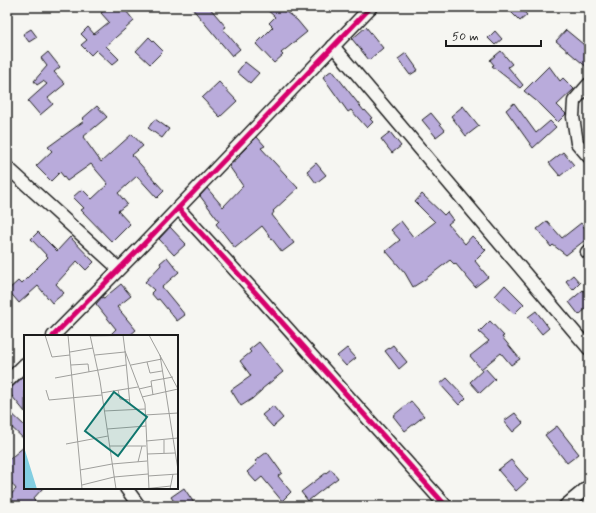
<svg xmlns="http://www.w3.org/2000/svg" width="596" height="513" font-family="Mynerve,sans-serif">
<rect width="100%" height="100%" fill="#f6f6f2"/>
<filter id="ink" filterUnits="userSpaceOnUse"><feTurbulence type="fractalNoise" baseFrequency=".025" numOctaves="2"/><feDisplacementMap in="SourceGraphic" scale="8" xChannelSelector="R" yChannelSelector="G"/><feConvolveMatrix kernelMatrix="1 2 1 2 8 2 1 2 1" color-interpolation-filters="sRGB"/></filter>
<g filter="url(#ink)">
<path fill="#b9abdb" stroke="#1c1c1c" d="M108,7h15l11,14 -28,25 13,13 -7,6 -16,-15 -5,5 -10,-10 6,-5 -6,-6 7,-7 6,7 15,-12 -8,-9z
M191,7h18l17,20 -3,2 17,20 -8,7z
M264,7h15l18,13 10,12 -26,21 2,2 -9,8 -18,-19 17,-17 -4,-4 6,-6z
M506,7h14l7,8 -7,6z
M366,27l17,21 -14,12 -17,-21z
M31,29l6,8 -8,5 -6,-8z
M566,30l23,19v20l-33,-28z
M495,31l7,8 -7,6 -7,-7z
M149,37l14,14 -13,13 -14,-13z
M501,51l11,13 -4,3 15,18 -3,3 -28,-22 2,-1 -4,-5z
M48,52l12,15 -6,5 11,12 -17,14 5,6 -13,11 -12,-14 19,-17 -4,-3 -6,4 -3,-4 13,-15 -6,-8z
M406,53l12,17 -8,5 -12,-16z
M245,62l14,11 -9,10 -13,-11z
M549,66l11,15 3,-3 11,11 -17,16 9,9 -8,8 -18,-18 -16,-13z
M332,70l32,41 1,-1 7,8 -2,1 3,3 -6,6 -16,-18 -3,2 -25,-35z
M219,82l18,19 -17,16 -18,-19z
M514,103l22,30 14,-12 6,6 -23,21 -27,-38z
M97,106l10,11 -24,20 18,25 31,-28 11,12 -11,9 32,36 -7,7 -20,-22 -19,17 9,11 -9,7 12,13 -18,18 -31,-32 3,-2 -11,-11 9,-8 10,10 16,-15 -17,-20 -24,17 -7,-9 -9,9 -15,-15 16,-15 -4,-4 36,-26 -2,-2z
M463,106l16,20 -13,10 -15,-20z
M431,113l14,17 -9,7 -14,-17z
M155,119l14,10 -7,9 -14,-10z
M390,132l11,14 -9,7 -11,-14z
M257,137l8,9 -4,2 37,40 -25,23 1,1 -2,3 22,28 -12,9 -20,-26 -27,22 -19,-24 3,-3 -19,-25 7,-8 16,19 20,-21 -14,-20 11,-10 -1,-1z
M563,152l11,13 -14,11 -11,-13z
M316,163l10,12 -10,8 -9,-12z
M422,194l22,21 3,-3 6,8 -5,4 17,20 7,-8 14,14 -11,11 13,16 -13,10 -20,-24 -1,1 -4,-4 -26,20 -11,7 -8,-14 -19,-22 14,-11 -9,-10 10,-9 13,17 21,-16 -20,-20z
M547,221l15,17 19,-15 8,10v4l-23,18 -13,-10 -2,2 -14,-18z
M170,227l16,17 -12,11 -15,-16z
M38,232l19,19 13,-14 24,25 -8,8 -9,-9 -21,23 8,9 -12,10 -14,-17 -19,17 -11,-13 10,-9 3,3 27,-27 -17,-18z
M167,257l12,15 -17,15 23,28 -8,6 -18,-22 -2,1 -6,-7 3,-3 -9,-8 16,-17 -1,-2z
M573,275l7,8 -7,7 -7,-9z
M121,284l10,12 -14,11 19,23 -7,6h-20l7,-7 -20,-25 6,-7 2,1z
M505,285l19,19 -10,10 -19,-18z
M583,290l6,7v9l-10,9 -10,-13z
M536,311l13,17 -7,6 -14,-17z
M490,321l14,15 -2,1 18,22 -9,6 -10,-12 -20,16 -11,-13 19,-15 -10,-9z
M259,342l24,30 -21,17v1l-10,9 -11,7 -10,-16 20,-14 -11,-15 11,-9 -2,-2z
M393,345l14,17 -8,7 -14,-18z
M347,348l9,10 -10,8 -9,-10z
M485,368l10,11 -15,14 -10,-11z
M25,375v37l-18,-22 5,-3z
M447,378l19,20 -7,7 -19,-21z
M411,401l13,15 -19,15 -12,-15z
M273,406l10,12 -10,9 -11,-12z
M7,409l18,17v14l-18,-17z
M515,413l8,10 -10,9 -9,-11z
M557,426l22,28 -12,9 -22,-28z
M25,446v42h18l-10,11 8,7h-31l-3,-3v-4l9,-10 -9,-12v-16z
M267,452l15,21 -4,3 13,16 -9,9 -20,-24 -6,5 -9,-10 10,-9 -2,-2z
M511,460l17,20 -12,11 -18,-21z
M331,469l7,9 -20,15 -10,8 -7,-9z
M184,488l12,18h-19l-6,-9z"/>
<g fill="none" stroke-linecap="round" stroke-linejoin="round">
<g stroke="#1c1c1c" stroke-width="15">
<path id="minor" d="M333,46l256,303
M589,84l-15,17 -1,16 4,26 12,14
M7,167l112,102
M178,208l76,83 192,215
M587,252l2,-1
M53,336l86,-87 232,-242
M7,382l18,-18
M126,488l13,18
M565,506l24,-20"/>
</g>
<use href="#minor" stroke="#f6f6f2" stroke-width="12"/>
<g stroke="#f6f6f2" stroke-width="8">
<path id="cycleway" d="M178,208l76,83 192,215
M53,336l86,-87 232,-242"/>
</g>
<use href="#cycleway" stroke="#d6006c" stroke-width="5"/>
</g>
</g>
<g transform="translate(24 335)">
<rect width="154" height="154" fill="#f6f6f2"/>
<path d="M0,112l4,13 9,29h-13z" fill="#82cee1"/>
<path fill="none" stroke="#9f9f9c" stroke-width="1" d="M21,0l7,22 18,-2M44,0l14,154M66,0l10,46 16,108M99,0l2,16 20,53 4,85M125,0l29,54M67,1l55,-1M101,16l5,54M46,17l23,-4M71,20l30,-3M136,20l18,115M123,27l3,11 12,-2M47,30l17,-1 1,8M107,30l31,-6M31,43l71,-13M115,54l13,-3M22,55l3,10 53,-5M94,55l2,9 10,1M77,58l37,-6M129,60l-2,-14 22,-4M118,62l36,-8M80,76l41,-2M121,80l33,-2M83,94l39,-3M140,105v13M122,106l32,-3M42,109l42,-8M86,111h36M123,119l28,-1M114,127l4,-16M56,135l32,-6 35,-3M124,141l30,-2M58,150l32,-8 34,-3M119,154l28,-3M146,154l3,-15"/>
<path fill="#0f766e" fill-opacity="0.15" stroke="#0f766e" stroke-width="2" d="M90,57l33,25 -29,39 -33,-25z"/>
<rect width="154" height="154" fill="none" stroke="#1c1c1c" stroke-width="2"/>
</g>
<rect width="596" height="513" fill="none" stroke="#f6f6f2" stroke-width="24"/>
<rect x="12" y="12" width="572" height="489" fill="none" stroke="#1c1c1c" stroke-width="1.5" filter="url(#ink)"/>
<path d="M446 40v6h95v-6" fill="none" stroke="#1c1c1c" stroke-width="2"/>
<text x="452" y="40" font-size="12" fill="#1c1c1c" stroke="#f6f6f2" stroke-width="3" paint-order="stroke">50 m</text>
</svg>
